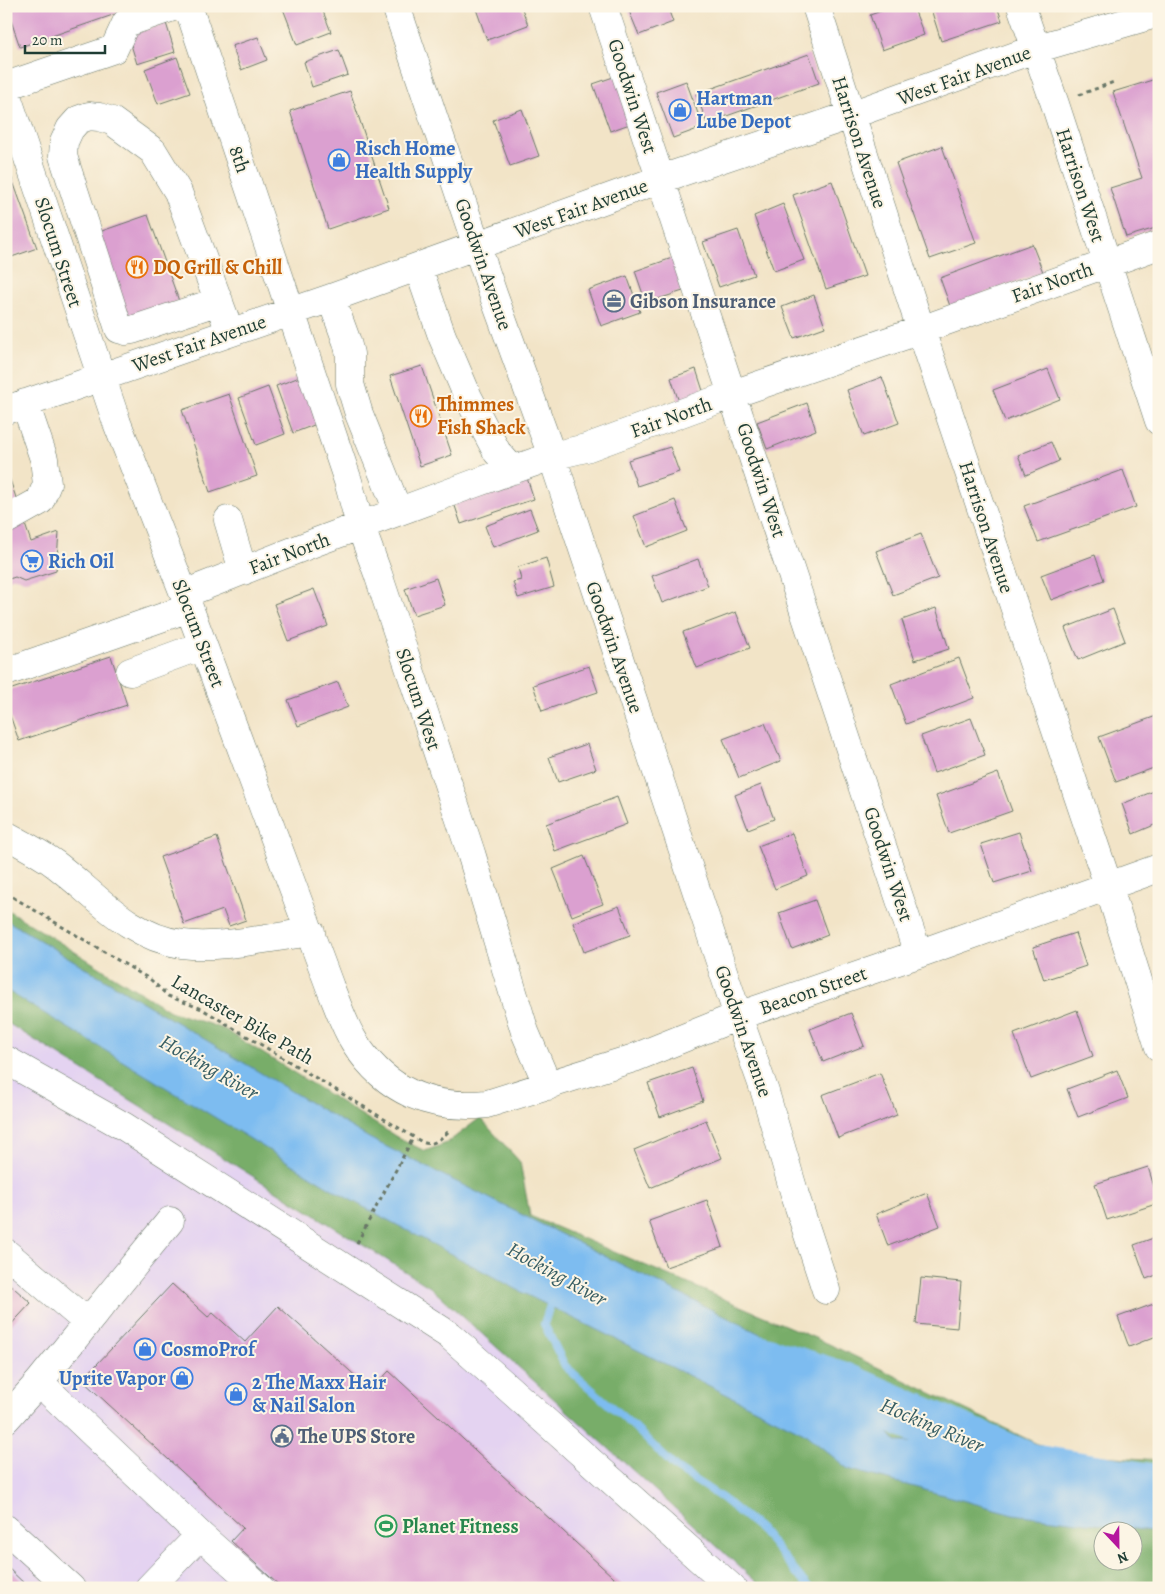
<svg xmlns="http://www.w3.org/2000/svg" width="1165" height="1594" font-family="Alegreya,serif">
<rect width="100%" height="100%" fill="#fcf5e5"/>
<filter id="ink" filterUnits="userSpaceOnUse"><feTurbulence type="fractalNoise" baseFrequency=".02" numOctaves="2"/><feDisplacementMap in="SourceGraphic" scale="10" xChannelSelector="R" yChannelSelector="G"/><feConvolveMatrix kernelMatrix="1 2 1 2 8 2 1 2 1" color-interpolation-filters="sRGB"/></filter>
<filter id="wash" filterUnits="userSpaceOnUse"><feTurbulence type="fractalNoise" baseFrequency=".0096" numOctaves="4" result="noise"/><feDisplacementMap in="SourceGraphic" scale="20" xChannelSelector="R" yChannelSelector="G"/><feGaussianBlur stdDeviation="1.12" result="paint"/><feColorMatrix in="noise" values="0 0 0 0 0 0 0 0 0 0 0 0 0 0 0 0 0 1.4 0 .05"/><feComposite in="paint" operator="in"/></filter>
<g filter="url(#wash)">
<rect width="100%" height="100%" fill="#f2e4c7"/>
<path fill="#e4d3f1" d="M6,1022l424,265 333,301h-757z"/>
<path fill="#78ad69" stroke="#4c754e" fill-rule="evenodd" d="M6,909l164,102 54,18 176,110 25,12 22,-8 33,-25 40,44 10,54 299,128 227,109 103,7v128h-396l-333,-301 -424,-265zM1102,1532h30v30h-30z"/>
<path fill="#7dbcf0" stroke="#4e7c92" d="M6,920l363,218 437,219 29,41 39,17 22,27h113l45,19 105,7v64l-146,-18 -165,-45 -44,-36 -275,-137 -182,-98 -341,-208z"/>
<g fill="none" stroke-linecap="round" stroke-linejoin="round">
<path stroke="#7dbcf0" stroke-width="8" d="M553,1296l-9,28 21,42 67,59 44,43 46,30 40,33 45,55 3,2"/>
<path stroke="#7dbcf0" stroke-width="49" d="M759,1359l80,26 194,84 126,20"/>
</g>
<g id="blocks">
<path fill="#dba0d0" d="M6,6h130v1l-116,40z
M282,6h39l10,26 -34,13z
M475,6h46l7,19 -41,15z
M627,6h40l6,16 -34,13z
M895,6h18l11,29 -42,15 -12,-35z
M930,6h67l5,15 -61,20z
M166,23l9,29 -38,12 -9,-29z
M258,37l9,23 -26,10 -9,-24z
M339,50l9,25 -36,12 -8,-25z
M809,54l10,29 -112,40 -11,-29z
M177,57l13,36 -32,11 -13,-35z
M622,74l16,47 -28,10 -17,-47z
M1159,78v149l-33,10 -16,-49 32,-10 -29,-86z
M686,81l17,46 -30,11 -17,-46z
M350,91l39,117 -61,21 -38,-118z
M522,109l17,47 -29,10 -17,-46z
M942,146l34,97 -46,16 -34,-96z
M6,162l31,86 -31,11z
M832,181l33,95 -39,13 -33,-94z
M783,204l21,56 -30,11 -20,-55z
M148,215l31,86 -53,19 -30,-87z
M738,230l16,45 -35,12 -16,-45z
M1032,244l11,28 -93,34 -10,-28z
M675,257l11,33 -40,13 -11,-32z
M627,276l13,36 -39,14 -13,-36z
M814,295l11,32 -31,11 -12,-31z
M422,366l30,89 -32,11 -30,-90z
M696,369l8,25 -25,8 -8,-24z
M1048,369l12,30 -55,22 -12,-31z
M305,375l17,47 -29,11 -17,-47z
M882,377l17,46 -35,13 -17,-46z
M268,387l17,47 -29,11 -17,-47z
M229,394l28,82 -47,16 -28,-82z
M807,403l9,27 -49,19 -10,-27z
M1051,442l8,19 -33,14 -8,-20z
M670,447l9,25 -42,14 -9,-26z
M1123,470l13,37 -98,35 -14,-36z
M7,471l24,71 28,-10 -3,39 -32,10 -9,-4 -9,3z
M526,475l8,24 -73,25 -8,-24z
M675,500l12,31 -41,16 -12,-31z
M530,509l8,21 -45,17 -8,-21z
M921,534l17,44 -45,17 -17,-44z
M1095,555l9,25 -53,20 -10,-25z
M546,558l8,29 -36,11 -5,-16 8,-2 -3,-13z
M698,559l10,27 -46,17 -10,-27z
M436,578l9,27 -31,10 -9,-26z
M314,589l14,37 -40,15 -14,-37z
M936,608l13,41 -34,11 -13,-40z
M1113,609l12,32 -47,19 -13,-32z
M736,612l14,36 -53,20 -14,-36z
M111,656l16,49 -108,36 -13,-37v-13z
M959,658l15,40 -68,26 -15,-40z
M589,666l9,26 -56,19 -9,-26z
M338,682l10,25 -50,19 -10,-26z
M1159,715v51l-43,16 -17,-45z
M971,718l14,37 -51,18 -13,-37z
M765,723l16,38 -42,17 -16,-39z
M587,744l9,25 -38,13 -9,-25z
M998,773l14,38 -63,22 -13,-37z
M761,785l13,34 -26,10 -13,-34z
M1159,789v34l-26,11 -11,-30z
M617,797l10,27 -72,27 -9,-27z
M1019,832l13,39 -38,12 -13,-39z
M792,833l16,43 -33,13 -17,-43z
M217,837l29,83 -17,6 -6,-16 -39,14 -24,-67z
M584,856l19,48 -31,12 -19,-47z
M815,900l13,35 -36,14 -13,-36z
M619,906l11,29 -46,17 -11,-29z
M1075,933l11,33 -42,14 -11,-33z
M1077,1010l16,46 -62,23 -17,-45z
M851,1013l13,33 -41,16 -13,-33z
M692,1068l11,33 -43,16 -12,-34z
M1117,1070l11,28 -50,19 -11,-28z
M880,1073l17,42 -59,23 -16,-43z
M706,1120l16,38 -72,30 -16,-38z
M1148,1167l11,36 -52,17 -12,-36z
M927,1193l13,33 -52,20 -12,-32z
M707,1200l16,47 -57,20 -17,-46z
M1159,1236v38l-13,5 -12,-34z
M921,1278l40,4 -4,46 -41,-4z
M6,1281l25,22 -25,27z
M172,1284l36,33 5,-4 32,29 33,-36 93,84 18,-19 236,217h-343l-51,-47 12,-13 -161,-148z
M1159,1302v33l-30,12 -11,-30z
M6,1566l23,22h-23z"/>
</g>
</g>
<g filter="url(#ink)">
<use href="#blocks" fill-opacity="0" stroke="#697767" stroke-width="1"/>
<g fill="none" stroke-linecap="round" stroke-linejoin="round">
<g stroke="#697767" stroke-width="29">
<path id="minor" d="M188,6l103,306 57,169 12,44 18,49 93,279 54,179 23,54
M396,6l97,288 59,162 186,560 27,76 30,103 31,95
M603,6l315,948
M816,6l105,324 187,555 51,162
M1021,6l34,98 104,317
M6,86l108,-37 12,-26 50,-17
M6,93l111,330 67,171 146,393c8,19 14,39 25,56 31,49 77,67 132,61l147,-46 104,-42 180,-62 241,-86
M418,267l24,69 26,61 29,55 16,18
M331,298l16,44 3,12v30l9,30 39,97
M219,301l-87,29 -6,1 -7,-2 -56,-173 1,-14 6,-13 8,-9 11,-4 10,1 13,4 41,30 25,41 52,140
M6,410l325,-112 330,-119 190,-64 184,-66 124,-36
M6,520l34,-19 7,-17 -3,-25 -19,-56
M228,520l15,51
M184,594l132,-52 157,-58 79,-28 34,-8 147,-54 188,-64 238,-85
M6,672l183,-64
M130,672l73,-27
M6,835c17,9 34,18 49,29 41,31 74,73 127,80 39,5 90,-7 129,-12
M6,1060l119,67 324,208 283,253
M170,1221l-131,161 161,153 60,53
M6,1253l81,69
M6,1419l33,-37
M6,1529l65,59
M149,1588l51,-53"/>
</g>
<path stroke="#697767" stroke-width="3" stroke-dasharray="4 4" stroke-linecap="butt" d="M1079,95l35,-13
M6,893l145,87 17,16 34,13 220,133c11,5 18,-3 27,-11
M357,1243l56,-105"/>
<use href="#minor" stroke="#fff" stroke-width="28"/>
</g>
</g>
<defs>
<g id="shop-ring" transform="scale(1.125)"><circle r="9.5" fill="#fcf5e5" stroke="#3f7fe0" stroke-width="1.5"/><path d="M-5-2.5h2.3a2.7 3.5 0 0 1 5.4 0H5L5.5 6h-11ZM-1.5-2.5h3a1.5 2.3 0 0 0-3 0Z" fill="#3f7fe0"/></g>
<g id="restaurant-ring" transform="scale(1.125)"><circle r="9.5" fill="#fcf5e5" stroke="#e8710a" stroke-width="1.5"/><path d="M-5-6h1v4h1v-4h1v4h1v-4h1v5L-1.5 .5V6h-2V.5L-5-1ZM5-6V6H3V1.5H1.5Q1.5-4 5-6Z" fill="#e8710a"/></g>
<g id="office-ring" transform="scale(1.125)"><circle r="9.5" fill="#fcf5e5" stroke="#5c6f8a" stroke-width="1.5"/><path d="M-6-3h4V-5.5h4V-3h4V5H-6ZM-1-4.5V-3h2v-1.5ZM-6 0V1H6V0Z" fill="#5c6f8a"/></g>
<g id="supermarket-ring" transform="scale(1.125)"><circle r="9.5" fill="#fcf5e5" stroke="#3f7fe0" stroke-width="1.5"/><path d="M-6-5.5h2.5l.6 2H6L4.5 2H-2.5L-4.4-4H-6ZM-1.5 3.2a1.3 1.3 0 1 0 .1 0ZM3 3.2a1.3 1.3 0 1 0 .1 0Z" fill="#3f7fe0"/></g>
<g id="civic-ring" transform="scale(1.125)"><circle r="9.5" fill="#fcf5e5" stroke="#5c6f8a" stroke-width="1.5"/><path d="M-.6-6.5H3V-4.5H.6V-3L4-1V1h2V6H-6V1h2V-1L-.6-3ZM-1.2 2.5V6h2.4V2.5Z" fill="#5c6f8a"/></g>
<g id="stadium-ring" transform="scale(1.125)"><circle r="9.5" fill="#fcf5e5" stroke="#2e9e5b" stroke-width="1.5"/><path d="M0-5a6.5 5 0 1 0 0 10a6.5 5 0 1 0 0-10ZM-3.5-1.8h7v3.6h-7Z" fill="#2e9e5b"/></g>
</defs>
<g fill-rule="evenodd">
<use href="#shop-ring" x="680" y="110"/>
<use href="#shop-ring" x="339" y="160"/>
<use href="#restaurant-ring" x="137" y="267"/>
<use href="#office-ring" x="614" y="301"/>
<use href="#restaurant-ring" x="421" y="416"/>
<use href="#supermarket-ring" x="32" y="561"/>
<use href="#shop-ring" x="145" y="1349"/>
<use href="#shop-ring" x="182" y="1378"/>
<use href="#shop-ring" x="236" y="1394"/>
<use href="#civic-ring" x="282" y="1436"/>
<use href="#stadium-ring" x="386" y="1526"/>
</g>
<g text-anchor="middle" stroke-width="4" stroke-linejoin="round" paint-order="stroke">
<g font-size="20" fill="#1f3d34" stroke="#fcf5e5">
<text transform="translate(964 75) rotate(-20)" y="7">West Fair Avenue</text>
<text transform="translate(633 96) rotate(72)" y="7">Goodwin West</text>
<text transform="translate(860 142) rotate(72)" y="7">Harrison Avenue</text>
<text transform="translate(240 159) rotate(71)" y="7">8th</text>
<text transform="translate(1081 185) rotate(72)" y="7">Harrison West</text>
<text transform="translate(581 208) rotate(-20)" y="7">West Fair Avenue</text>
<text transform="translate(59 252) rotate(72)" y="7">Slocum Street</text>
<text transform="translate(484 264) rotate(71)" y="7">Goodwin Avenue</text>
<text transform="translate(1052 282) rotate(-20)" y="7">Fair North</text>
<text transform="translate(199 343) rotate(-19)" y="7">West Fair Avenue</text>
<text transform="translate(671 417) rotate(-20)" y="7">Fair North</text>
<text transform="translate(762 480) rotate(72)" y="7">Goodwin West</text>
<text transform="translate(987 527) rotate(72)" y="7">Harrison Avenue</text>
<text transform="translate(289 553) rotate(-21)" y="7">Fair North</text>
<text transform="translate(199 633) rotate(69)" y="7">Slocum Street</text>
<text transform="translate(615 647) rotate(71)" y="7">Goodwin Avenue</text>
<text transform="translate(419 699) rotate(72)" y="7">Slocum West</text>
<text transform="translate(889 864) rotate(72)" y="7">Goodwin West</text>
<text transform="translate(813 990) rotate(-19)" y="7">Beacon Street</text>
<text transform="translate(243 1019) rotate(30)" y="7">Lancaster Bike Path</text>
<text transform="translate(744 1031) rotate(71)" y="7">Goodwin Avenue</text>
</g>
<g font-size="20" font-weight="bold" fill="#366cbe" stroke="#fcf5e5" text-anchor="start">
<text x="696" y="105">Hartman<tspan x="696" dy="23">Lube Depot</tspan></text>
<text x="355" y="155">Risch Home<tspan x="355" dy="23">Health Supply</tspan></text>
<text x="48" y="568">Rich Oil</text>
<text x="161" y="1356">CosmoProf</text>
<text x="166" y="1385" text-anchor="end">Uprite Vapor</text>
<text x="252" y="1389">2 The Maxx Hair<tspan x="252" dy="23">&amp; Nail Salon</tspan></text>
</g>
<g font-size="20" font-weight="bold" fill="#c56008" stroke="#fcf5e5" text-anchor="start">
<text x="153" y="274">DQ Grill &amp; Chill</text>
<text x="437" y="411">Thimmes<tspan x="437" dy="23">Fish Shack</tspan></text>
</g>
<g font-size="20" font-weight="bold" fill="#4e5e75" stroke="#fcf5e5" text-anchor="start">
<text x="630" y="308">Gibson Insurance</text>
<text x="298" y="1443">The UPS Store</text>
</g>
<g font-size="20" font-weight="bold" fill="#27864d" stroke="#fcf5e5" text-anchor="start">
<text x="402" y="1533">Planet Fitness</text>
</g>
<g font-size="21" font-style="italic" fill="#365d63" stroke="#fcf5e5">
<text transform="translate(209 1067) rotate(30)" y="7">Hocking River</text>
<text transform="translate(557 1274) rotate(29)" y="7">Hocking River</text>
<text transform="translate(932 1425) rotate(23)" y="7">Hocking River</text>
</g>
</g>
<rect width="1165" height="1594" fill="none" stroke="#fcf5e5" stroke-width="25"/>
<g transform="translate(1118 1546) rotate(158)"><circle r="24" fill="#fcf5e5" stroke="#a4ab9e"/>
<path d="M0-4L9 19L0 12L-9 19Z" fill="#b5179e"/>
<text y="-8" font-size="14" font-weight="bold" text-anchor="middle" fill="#1f3d34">N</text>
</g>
<path d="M25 45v8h80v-8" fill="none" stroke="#1f3d34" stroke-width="2.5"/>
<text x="32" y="45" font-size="15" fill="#1f3d34" stroke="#fcf5e5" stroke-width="4" paint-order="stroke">20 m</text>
</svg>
